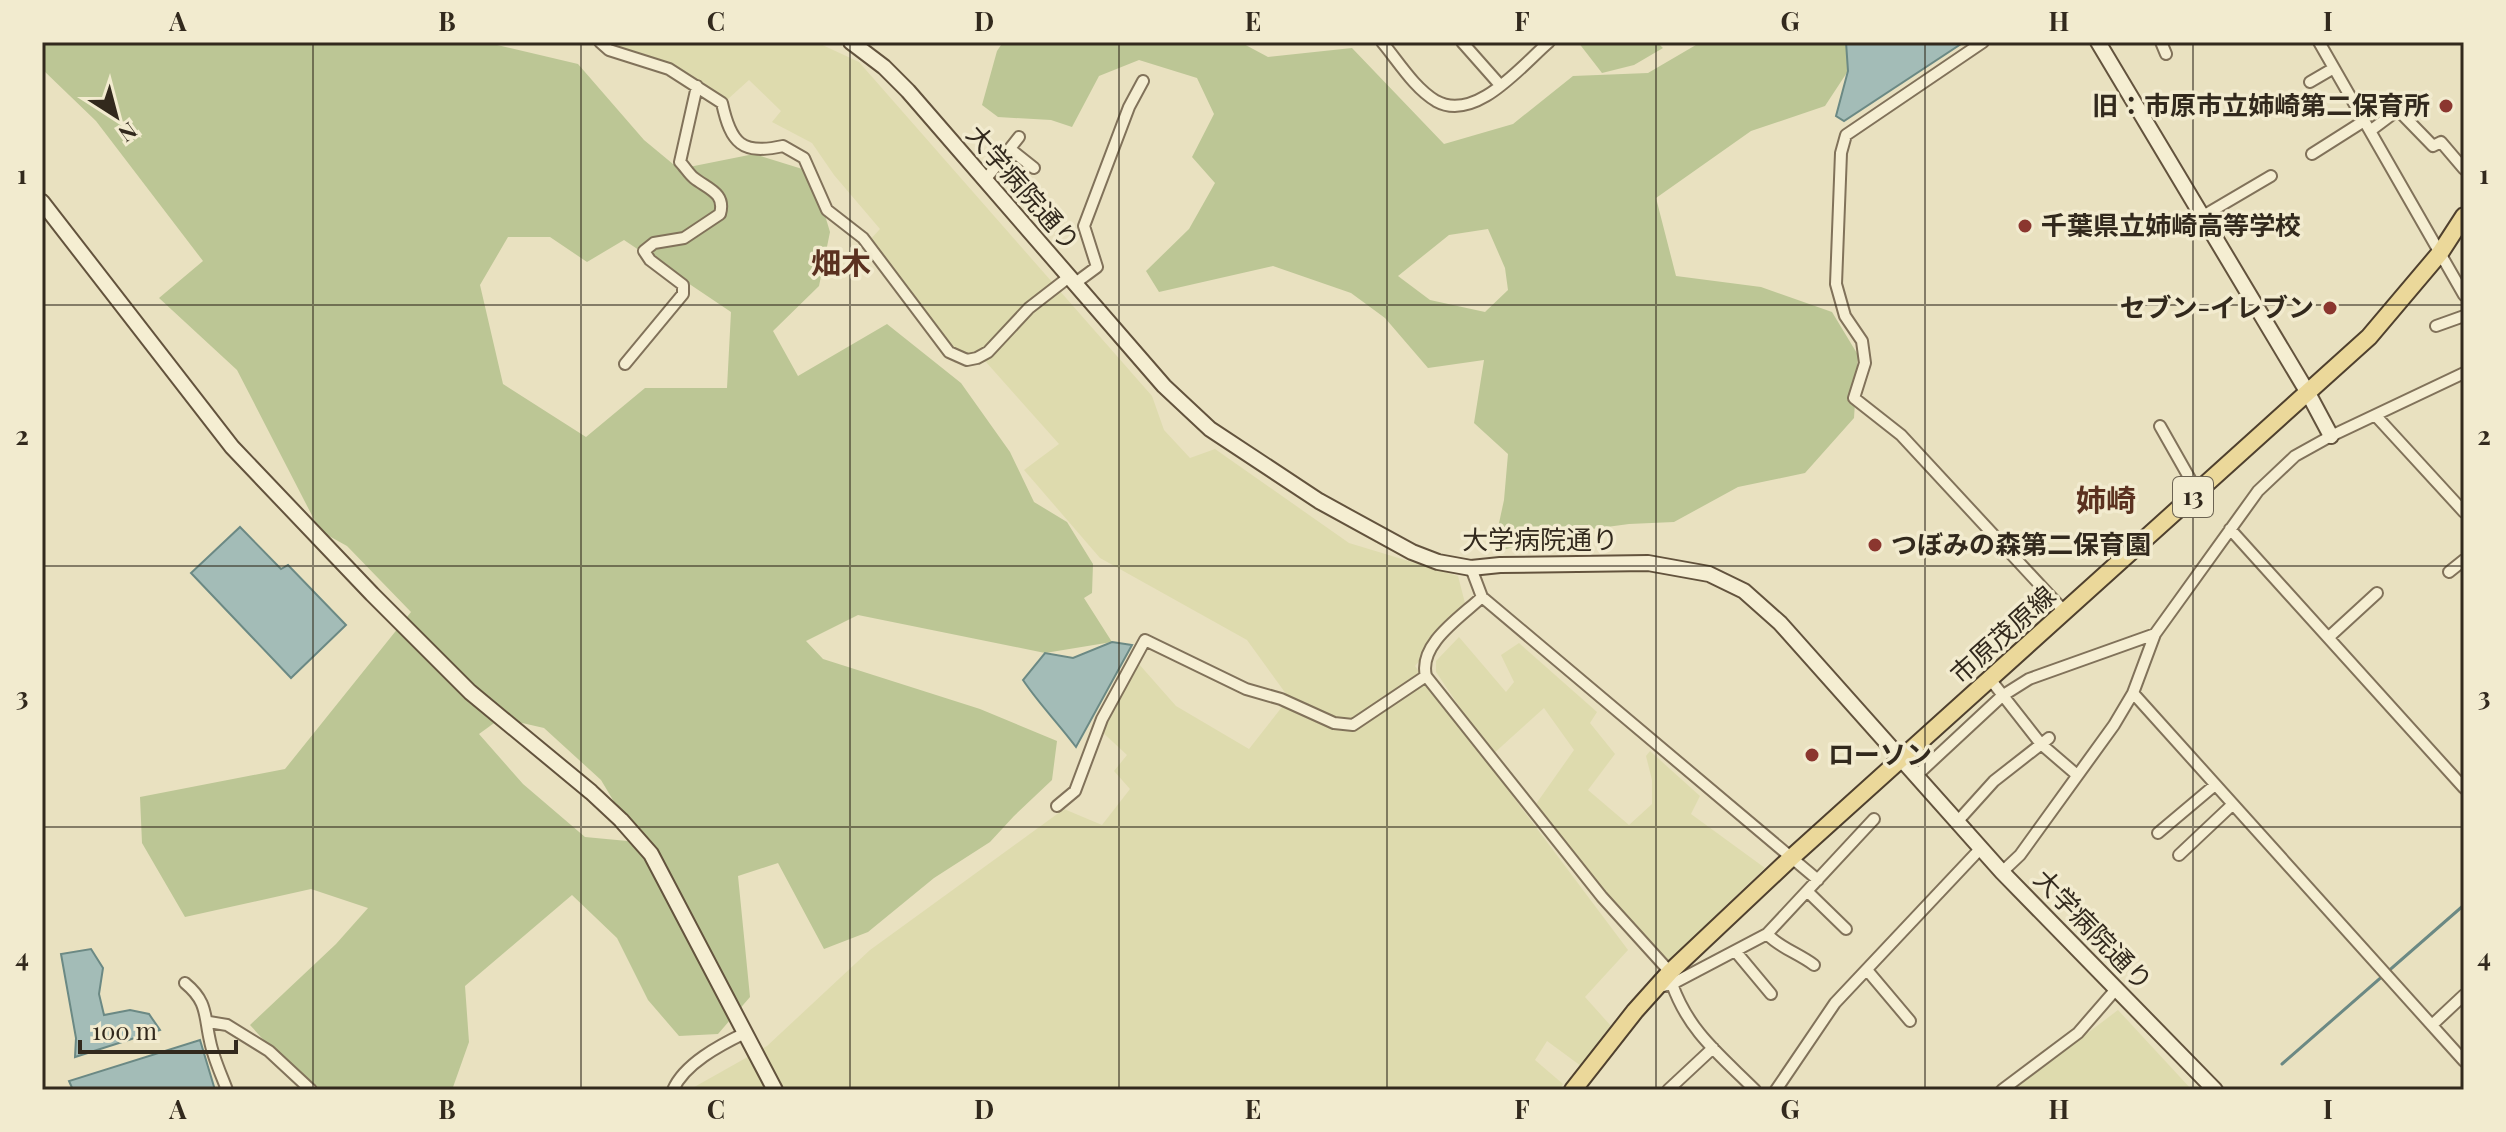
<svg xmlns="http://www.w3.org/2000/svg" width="2506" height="1132" font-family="'Playfair Display','Noto Sans JP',serif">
<rect width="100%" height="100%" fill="#e9e1c0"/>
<path fill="#dedbae" d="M584,42h232l43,20 293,334 12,34 26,28 25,-9 134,94 109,33 8,31 -51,59 213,284 -43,47 26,29 -30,40 -34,-25 -12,19 28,24 -4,6h-870l78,-44 103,-96 194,-141 38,16 28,-36 -16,-18 13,-16 -28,-26 39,-66 38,43 73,43 40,-51 -42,-58 -147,-82 -76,-88 35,-26 -73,-82 -31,1 -88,-120 13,-14 -46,-54 -22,-32 -40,-21 9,-11 -32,-31 -21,19 -36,-23z
M1459,637l47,55 8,-10 -13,-27 18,-12 78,69 -7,11 25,31 -27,36 41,35 23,-21v-24l-6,-24 4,-5 50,45 -9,18 74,54 -99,95 -57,-64 -73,-95 38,-54 -30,-42 -52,47 -56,-83v-11z
M2118,1010l74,80h-180l56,-42z"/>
<path fill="#bcc695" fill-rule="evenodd" d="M42,42h442l94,22 66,76 35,29 75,-15 58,18 18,60 -11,54 -46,45 25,45 89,-52 74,59 49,69 24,50 33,20 26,42 -1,29 -8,5 28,44 -67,11 -187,-38 -52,26 17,18 157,50 77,32 -5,39 -38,36 -24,26 -56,36 -66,54 -44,17 -46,-86 -40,13 12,121 -32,37 -39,2 -31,-36 -31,-62 -45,-43 -107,91 4,56 -17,48h-143l-59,-65 86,-81 32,-36 -57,-19 -126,28 -43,-74 -2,-46 145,-28 126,-157 -64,-66 -27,-15 -83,-161 -78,-72 44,-37 -107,-140 -54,-52zM508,237h42l37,25 37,-22 107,72 -4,76h-82l-59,49 -83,-53 -23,-99zM501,718l43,10 57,52 37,62 -53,-5 -62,-53 -44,-50z
M1003,42h237l28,15 84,-9 92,96 69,-20 60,-48 75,-3 53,-31h145l2,29 -23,35 -74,25 -95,67 20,78 85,11 71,25 26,43 -4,63 -49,55 -67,14 -64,35 -45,2 -67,9 -59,17 -7,-13 8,-37 4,-46 -34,-31 10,-63 -56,8 -43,-50 -34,-25 -78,-27 -114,26 -13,-21 43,-42 26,-46 -23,-26 22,-43 -17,-36 -58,-18 -40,16 -27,51 -21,-7 -53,-3 -16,-12 15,-54zM1488,229l17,39 3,22 -23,22 -55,-12 -32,-24 51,-41z
M1578,42h79l6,6 -29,17 -32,8z"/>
<path fill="#a3bcb7" stroke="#6b8984" stroke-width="2" d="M1846,42h118l-120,79 -8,-5 12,-45z
M240,527l41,42 7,-4 58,60 -55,53 -100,-105z
M1112,642l20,3 -56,102c-17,-23 -37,-43 -53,-67l22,-27 28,5z
M91,949l12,19 -4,26 5,21 26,-5 19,4 11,16 -85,27 1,-19 -15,-84z
M200,1040l15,50h-142l-4,-9z"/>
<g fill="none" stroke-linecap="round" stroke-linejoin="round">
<path stroke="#6b8984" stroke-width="3" d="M2282,1064l182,-159"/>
<g stroke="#81725a" stroke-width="14">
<path id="street" d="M600,42l9,8 60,19 53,34c9,41 20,52 61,43l21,12 23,52 36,28 86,114 18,8 10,-2 11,-6 41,-44 40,-31
M1382,42c16,19 32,46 54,59 40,22 86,-36 113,-59
M1462,42l38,43
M1983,42l-137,93 -5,18 -5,131 9,32 17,25 3,22 -11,35 47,37 164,177
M2161,42l5,12
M2319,42l145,253
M2310,82l24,-14
M2370,131l28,-21 35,36 8,-4 23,27
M1010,149l24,19
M2312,154l52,-33
M985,180l34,-43
M2203,216l68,-40
M1074,284l23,-17 -13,-41 45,-119 14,-26
M2436,326l28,-10
M625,364l58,-70v-9l-33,-25 -6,-9 10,-8 30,-5 36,-24c6,-21 -12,-25 -26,-36 -5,-4 -9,-11 -14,-16l17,-76
M2376,416l88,96
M2160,426l38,67
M2230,529l234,259
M1471,568l11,29 336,283
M2449,572l15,-12
M1482,597c-21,20 -64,47 -56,79l176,221 68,75
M2329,637l48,-44
M1990,679l51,65 36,31
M2133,693l331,368
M1916,776l86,-80 27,-17 126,-45
M1057,806l18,-15 27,-72 43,-79 101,49 35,10 53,24 19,2 73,-49
M1957,822l37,-41 55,-43
M2158,833l57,-48
M2179,855l53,-50
M2002,872l18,-17 94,-130 19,-32 22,-59 103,-143 37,-35 36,-20 133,-63
M1808,892l38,37
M1767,934c13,14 31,19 47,31
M1736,952l35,42
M1867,970l43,51
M185,983c23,19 19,32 25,58 3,16 11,33 17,49
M1672,984c17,48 48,71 83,106
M1655,988l17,-4 95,-50 107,-115
M209,1022l18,3 42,26 42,39
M2432,1025l32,-30
M673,1090c11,-26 47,-45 72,-57
M1668,1090l45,-42
M1776,1090l59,-87 146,-155
M2002,1090l76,-57 39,-45"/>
</g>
<g stroke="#63533d" stroke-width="18">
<path id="secondary" d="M851,42l33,25 24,24 256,295 46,43 109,72 93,51 26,10 33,6 29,-3 148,-2 61,11 35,17 36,32 222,249 213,218
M2098,42l210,351 23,43
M42,202l190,245 140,147 98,98 121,100 30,28 30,34 124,236"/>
</g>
<g stroke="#4f402e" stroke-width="20">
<path id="primary" d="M1573,1090l62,-79 35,-39 121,-114 578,-521 71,-84 24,-37"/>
</g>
<use href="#street" stroke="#f5eed2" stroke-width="10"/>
<use href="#secondary" stroke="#f5eed2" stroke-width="14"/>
<use href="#primary" stroke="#ebd89a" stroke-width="16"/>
</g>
<path fill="none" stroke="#32291d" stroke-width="2" stroke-opacity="0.55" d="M313,42v1048M581,42v1048M850,42v1048M1119,42v1048M1387,42v1048M1656,42v1048M1925,42v1048M2193,42v1048M42,305h2422M42,566h2422M42,827h2422"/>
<g fill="#8b362f" stroke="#f2ebcf" stroke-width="3">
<circle cx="2446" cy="106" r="8"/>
<circle cx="2025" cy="226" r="8"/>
<circle cx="2330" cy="308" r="8"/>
<circle cx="1875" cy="545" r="8"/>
<circle cx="1812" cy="755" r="8"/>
</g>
<g text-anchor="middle" stroke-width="7" stroke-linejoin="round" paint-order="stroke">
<rect fill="#f2ebcf" stroke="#6c6352" stroke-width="2" x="2173" y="477" width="40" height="40" rx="6"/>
<g font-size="24" font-weight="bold" fill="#32291d">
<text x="2193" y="505">13</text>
</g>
<g font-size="26" font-weight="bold" fill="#32291d" stroke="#f2ebcf" text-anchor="start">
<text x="2430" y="115" text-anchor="end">旧：市原市立姉崎第二保育所</text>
<text x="2041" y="235">千葉県立姉崎高等学校</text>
<text x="2314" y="317" text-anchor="end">セブン-イレブン</text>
<text x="1891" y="554">つぼみの森第二保育園</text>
<text x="1828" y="764">ローソン</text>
</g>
<g font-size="26" fill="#32291d" stroke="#f2ebcf">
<text transform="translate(1023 188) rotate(49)" y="9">大学病院通り</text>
<text x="1540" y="549">大学病院通り</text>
<text transform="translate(2003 635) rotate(-42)" y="9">市原茂原線</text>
<text transform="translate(2093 930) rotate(46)" y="9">大学病院通り</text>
</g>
<g font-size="30" font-weight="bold" fill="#5b3120" stroke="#f2ebcf">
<text x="841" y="274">畑木</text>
<text x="2106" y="511">姉崎</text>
</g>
</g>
<rect width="2506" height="1132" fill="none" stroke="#f2ebcf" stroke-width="88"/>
<g transform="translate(116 116) rotate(144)" stroke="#f2ebcf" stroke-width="6" paint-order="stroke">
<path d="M0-6L14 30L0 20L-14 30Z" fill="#32291d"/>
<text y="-12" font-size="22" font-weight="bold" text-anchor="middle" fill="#32291d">N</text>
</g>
<path d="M80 1040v12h156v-12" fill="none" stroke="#32291d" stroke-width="4"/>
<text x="92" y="1040" font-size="24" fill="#32291d" stroke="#f2ebcf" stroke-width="6" paint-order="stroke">100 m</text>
<rect x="44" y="44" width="2418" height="1044" fill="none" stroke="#32291d" stroke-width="3"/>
<g font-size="26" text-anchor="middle" font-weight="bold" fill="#32291d">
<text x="178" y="31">A</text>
<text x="447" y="31">B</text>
<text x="716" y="31">C</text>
<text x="984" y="31">D</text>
<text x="1253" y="31">E</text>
<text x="1522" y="31">F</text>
<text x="1790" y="31">G</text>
<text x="2059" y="31">H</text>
<text x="2328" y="31">I</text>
<text x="22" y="184">1</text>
<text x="2484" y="184">1</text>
<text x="22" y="445">2</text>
<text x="2484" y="445">2</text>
<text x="22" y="706">3</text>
<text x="2484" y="706">3</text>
<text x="22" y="967">4</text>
<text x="2484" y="967">4</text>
<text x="178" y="1119">A</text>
<text x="447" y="1119">B</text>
<text x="716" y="1119">C</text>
<text x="984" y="1119">D</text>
<text x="1253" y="1119">E</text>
<text x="1522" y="1119">F</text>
<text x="1790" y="1119">G</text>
<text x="2059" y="1119">H</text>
<text x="2328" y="1119">I</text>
</g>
</svg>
